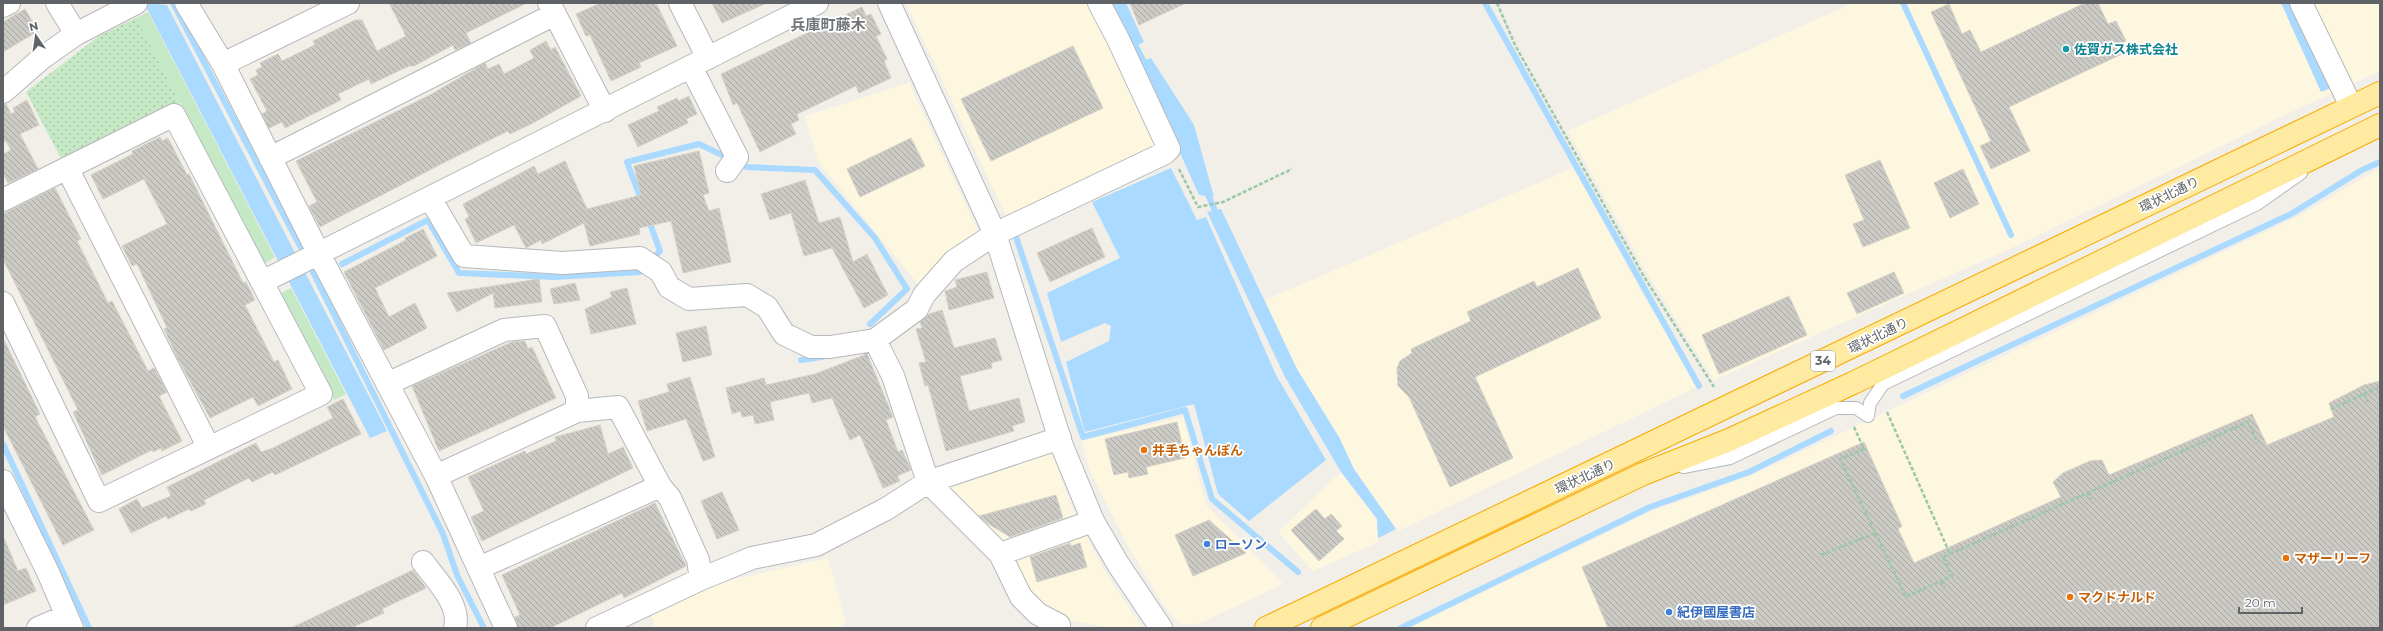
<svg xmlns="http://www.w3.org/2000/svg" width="2383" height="631" font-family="Montserrat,'Noto Sans JP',sans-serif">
<defs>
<pattern id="grass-dots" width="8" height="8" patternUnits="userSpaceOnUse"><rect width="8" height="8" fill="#c5e8c5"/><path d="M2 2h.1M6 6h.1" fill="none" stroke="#a3c0a4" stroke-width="1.8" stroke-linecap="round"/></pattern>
<pattern id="building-back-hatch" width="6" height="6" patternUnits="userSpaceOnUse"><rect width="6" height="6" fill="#cccac5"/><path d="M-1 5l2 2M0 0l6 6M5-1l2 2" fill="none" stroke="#a9a8a4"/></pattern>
</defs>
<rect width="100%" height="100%" fill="#f1efe8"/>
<path fill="#fef7e0" d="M906,3h185l70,143 -154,72z
M1853,3h527v68l-89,41 -275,134 -302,134 -67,-107 -79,-142z
M909,83l71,153 -59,52 -103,-127 -13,-45z
M1573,168l75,136 51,82 -301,145 -44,-62 -15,-32 -42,-68 -32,-69z
M2380,168v460h-971l243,-117 99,-35 550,-261z
M1183,417l23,88 77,79 -85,40h-18l-15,-17 -37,-61 -37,-73 -10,-32z
M1051,450l20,56 31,61 40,61h-31l-47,-9 -21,-11 -93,-113 -3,-14z
M1341,472l36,47 1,23 -65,29 -35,-39z
M828,558l18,66 -10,4h-181l-4,-15 67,-30z"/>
<path fill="url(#grass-dots)" d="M136,18l44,85 -118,57 -36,-68 73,-56z"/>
<path fill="#c5e8c5" d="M148,12l127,245 -11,7 -128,-246z
M291,288l55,106 -12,6 -55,-106z"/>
<path fill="#aadaff" d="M144,3l23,2 220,426 -17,7z
M1108,3h18l18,39 -14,7z
M2281,3h11l39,85 -10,4z
M1151,58l43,67 20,72 -15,-2 -60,-133z
M1171,168l26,52 9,-3 70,158 50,85 -77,61 -31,-27 -24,-90 -109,28 -19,-70 43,-21 2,-15 -6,-3 -44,19 -14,-49 73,-35 -28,-56z
M1221,209l76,160 42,68 15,32 42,60 -18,9 -1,-19 -36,-47 -56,-95 -78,-165z"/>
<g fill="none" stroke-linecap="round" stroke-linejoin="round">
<path stroke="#aadaff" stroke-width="6" d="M173,3l127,243 143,288 14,41 27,53
M1485,3l214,383
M1903,3l108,232
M1132,39l14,27
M1206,190l12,28
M642,202l-15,-40 72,-18 48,23 68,3 60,68 32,51 -37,35
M1016,237l67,200 102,-27 27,89 86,73
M342,264l86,-44 31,53 96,4 85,-5 20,-21 -12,-33
M801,360l21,-3
M1903,396l388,-182 71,-44 18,-8
M3,444l86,184
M1401,628l249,-121 99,-35 82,-41"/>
</g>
<path fill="url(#building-back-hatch)" stroke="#d6d1c6" d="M389,3h138l-61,30 5,10 -16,7 -2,-5 -39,21h-5l-38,18 -2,-5 -31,15 3,6 -56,28 -3,-6 -13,6 -7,-14 5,-3 -17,-32 8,-4 -2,-5 6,-3 -2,-4 18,-9 4,7 33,-16 -2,-4 42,-21h7l15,31 29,-15z
M601,3h55l21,43 -38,17 2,4 -30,14 -21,-46 -4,1 -10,-22z
M712,3h55l-45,20z
M1130,3h56l-47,22z
M2085,3h13l10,21 8,-3 10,20 -8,4 4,9 -113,53 21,44 -39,18 -11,-23 11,-5 -60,-129 18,-8 13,30 8,-4 11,22z
M862,7l4,9 5,-2 10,20 -5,2 11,23 -3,2 7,17 -32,15 -3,-7 -59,28 2,6 -8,4 5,10 -36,18 -23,-49 -4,2 -12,-31z
M25,9l13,22 -35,21v-30z
M546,41l5,9 4,-3 26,49 -48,27 -23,11 -2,-3 -59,29 -129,67 -11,-21 8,-4 -21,-41 134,-66 55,-32 3,6 11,-5 5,10 30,-16 -4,-8z
M1073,46l30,62 -112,53 -30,-62z
M689,96l8,18 -11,5 2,4 -50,24 -10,-22 31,-14 -2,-4 20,-9 1,3z
M27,100l12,25 -19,9 18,35 -30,14 -5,-10v-19l8,-4 -5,-9 -3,1v-38h3l5,10 4,-2 -2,-4z
M160,137l2,4 6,-3 19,37 2,-1 54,109 3,-1 9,18 -10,5 29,57 4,-2 14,29 -34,17 -5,-9 -43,21 -33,-61 -13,-28 3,-1 -3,-7 -27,-57 -5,2 -10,-20 45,-22 -23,-45 -41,20 -12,-24 42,-21 -1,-3z
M911,138l14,28 -65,31 -13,-28z
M699,151l10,42 -6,2 6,16 10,-3 12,54 -48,11 -12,-52 -32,7 1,6 -50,12 -6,-23 -42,21 -1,-4 -15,8 -12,-23 -38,18 -11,-24 4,-2 -6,-13 71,-38 4,8 27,-13 22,48 54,-14 -7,-29z
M1880,160l30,68 -47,19 -10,-23 11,-4 -19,-45z
M1963,169l16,35 -29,14 -16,-35z
M805,180l14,43 21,-6 13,45 14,-8 21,41 -24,13 -32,-60 -28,8 -13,-43 -21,7 -9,-26z
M55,188l26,51 -4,2 31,62 4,-2 36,70 6,-3 13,24 -8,4 23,45 -20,10 -1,-3 -8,4 -1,-2 -50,25 -29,-63 5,-2 -75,-151v-45z
M1092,228l13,29 -55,25 -13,-29z
M423,229l14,27 -62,32 14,29 26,-14 12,25 -43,22 -40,-78 62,-32 -1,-2z
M1578,268l23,50 -126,59 38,81 -63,29 -41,-90 -11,-11 -1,-18 3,-7 12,-8 -1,-4 60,-28 -4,-9 67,-31 3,6z
M987,272l7,26 -45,12 -4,-19 12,-4 -2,-7z
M1894,272l10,21 -47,21 -10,-21z
M539,279l3,23 -47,6 -2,-15 -36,19 -10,-19z
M575,283l5,17 -26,4 -4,-15z
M627,288l9,36 -45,10 -6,-25 27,-12 -2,-5z
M1789,296l18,39 -88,39 -17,-39z
M942,310l12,38 41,-10 7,22 -11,3 1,5 -32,8 9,35 50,-13 6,24 -13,4 2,5 -68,20 -18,-66 -3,1 -6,-23 7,-1 -10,-33 6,-1 -2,-6 9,-8z
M706,326l6,29 -29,7 -7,-29z
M3,338l37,76 -5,3 59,113 -31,15 -60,-119z
M525,341l3,8 4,-2 24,51 -117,53 -27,-65 100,-44z
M867,354l26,63 -7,3 12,32 4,-2 9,20 -14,6 3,5 -17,7 -23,-53 -10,5 -18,-42 -20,5 -3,-10 -39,9 4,18 -19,4 -2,-9 -11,2 -1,-6 -9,3 -6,-26 38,-10 2,7 49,-11z
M690,377l25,80 -12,4 -17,-42 -39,12 -9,-30 31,-9 -2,-8z
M2380,381v247h-772l-26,-61 282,-125 38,84 -4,3 16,34 147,-66 -8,-15 10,-9 27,-12 12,-1 7,15 143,-61 15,31 67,-28 -5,-14 35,-18z
M343,399l18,35 -86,41 -2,-3 -21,10 -3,-4 -45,22 2,4 -15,7 -2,-2 -21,10 -2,-3 -35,17 -12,-24 18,-10 5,9 29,-12 -4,-9 89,-44 5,9 12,-4 60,-30 -6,-11z
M1177,422l8,36 -39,9 2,7 -19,4 -1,-6 -14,3 -9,-36z
M600,425l8,29 15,-7 10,21 -151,73 -11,-24 13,-6 -16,-34 57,-26 1,3 30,-13 -1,-4z
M722,492l17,38 -22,9 -16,-38z
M1056,495l7,23 -53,19 -23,-14 -8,-7z
M655,503l31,63 -62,32 -2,-5 -72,35h-32l-3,-11 5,-2 -18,-40z
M1316,509l9,10 6,-5 11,12 -6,5 8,8 -25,22 -28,-31z
M1209,520l37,33 -53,23 -18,-41z
M3,536l15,35 8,-3 10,23 -33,14z
M1070,543l1,3 9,-3 7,24 -50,15 -7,-25z
M413,570l13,18 -44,21 2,4 -33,15h-60z"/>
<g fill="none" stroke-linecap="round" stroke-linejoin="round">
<g stroke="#b5b8bc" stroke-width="14">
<path id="service" d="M1683,467l47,-9 106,-50h20l12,8 2,-13 13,-19 374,-180 44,-31"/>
</g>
<g stroke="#b5b8bc" stroke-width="24">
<path id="minor" d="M57,3l19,31
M186,3l37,61 96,190 117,222 70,152
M549,3l56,108
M680,3l28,55
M2301,3l50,103
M3,6l6,-3
M223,64l125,-61
M691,67l46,90 -10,14
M270,158l285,-144
M67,168l142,280
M430,198l34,58 98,7 78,-5 21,14 8,15 20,12 58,-4 20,12 17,27 27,13h19l45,-7 18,36 35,106 72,72 21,43 17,17 21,11
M3,200l171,-85 147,279 -222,107 -96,-198
M262,282l555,-279
M875,340l42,-31 7,-14 30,-34 41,-27 170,-81 4,-4 -51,-110 -19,-36
M387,384l117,-54 41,-4 32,70v15
M436,476l141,-65 41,-4 42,79 10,12 28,62 3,19
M3,481l44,89 25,58
M1000,554l93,-33
M423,562c13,18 38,42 32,66
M479,568l181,-82
M38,628l28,-12
M597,628l104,-49 51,-21 64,-13 70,-36 42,-27 132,-44"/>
</g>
<g stroke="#b5b8bc" stroke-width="24">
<path id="tertiary" d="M889,3l106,231 67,212 31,75 25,43 43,64
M3,92l39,-34 34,-24 60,-31"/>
</g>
<g stroke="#f9ab00" stroke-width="24">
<path id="trunk" d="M1266,628l1114,-535
M1322,628l321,-154 86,-34 124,-57 527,-258"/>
</g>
<path stroke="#9cc7a9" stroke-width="2.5" stroke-dasharray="4 2" stroke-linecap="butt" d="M1497,3l18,42 128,230 71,112
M1179,169l19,38 25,-5 69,-33
M2364,394l4,8
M2331,409l49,-22
M1887,412l63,142
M1854,427l10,22 -24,10 66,138 46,-21 -9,-19 305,-135 10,21
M2087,492l4,7
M1821,555l55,-22
M1941,581l4,6"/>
<use href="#service" stroke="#fff" stroke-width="12"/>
<use href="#minor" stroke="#fff" stroke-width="22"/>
<use href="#tertiary" stroke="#fff" stroke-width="22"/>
<use href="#trunk" stroke="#feeaa1" stroke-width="22"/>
</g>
<circle fill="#0f9aa8" stroke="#fff" stroke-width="1.5" cx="2066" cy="49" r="4"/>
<g fill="#e8710a" stroke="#fff" stroke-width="1.5">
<circle cx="1144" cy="450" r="4"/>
<circle cx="2286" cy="558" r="4"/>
<circle cx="2070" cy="597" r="4"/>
</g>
<g fill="#3f7fe0" stroke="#fff" stroke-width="1.5">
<circle cx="1207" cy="544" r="4"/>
<circle cx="1669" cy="612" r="4"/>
</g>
<g text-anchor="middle" stroke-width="3.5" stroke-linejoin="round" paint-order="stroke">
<rect fill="#fff" stroke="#8f9295" stroke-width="1" x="1811" y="351" width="24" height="20" rx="3"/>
<g font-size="12" font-weight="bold" fill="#5f6368">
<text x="1823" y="365">34</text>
</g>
<g font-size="13" font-weight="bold" fill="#0d838f" stroke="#fff" text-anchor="start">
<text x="2074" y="54">佐賀ガス株式会社</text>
</g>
<g font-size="13" fill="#5f6368" stroke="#fff">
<text transform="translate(2169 194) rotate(-26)" y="5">環状北通り</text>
<text transform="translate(1878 335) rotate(-26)" y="5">環状北通り</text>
<text transform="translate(1585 476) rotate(-25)" y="5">環状北通り</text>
</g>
<g font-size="13" font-weight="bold" fill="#c56008" stroke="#fff" text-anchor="start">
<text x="1152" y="455">井手ちゃんぽん</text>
<text x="2294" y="563">マザーリーフ</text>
<text x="2078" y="602">マクドナルド</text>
</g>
<g font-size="13" font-weight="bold" fill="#366cbe" stroke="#fff" text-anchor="start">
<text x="1215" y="549">ローソン</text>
<text x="1677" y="617">紀伊國屋書店</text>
</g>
<g font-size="15" font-weight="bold" fill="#70757a" stroke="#fff">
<text x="828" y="30">兵庫町藤木</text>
</g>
</g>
<rect width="2383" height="631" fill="none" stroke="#5f6368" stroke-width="8"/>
<g transform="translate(36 36) rotate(347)" stroke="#ffffff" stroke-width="3" paint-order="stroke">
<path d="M0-3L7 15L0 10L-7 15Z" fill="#5f6368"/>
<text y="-6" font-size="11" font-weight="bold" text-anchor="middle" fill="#5f6368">N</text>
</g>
<path d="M2239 607v6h63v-6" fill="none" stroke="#5f6368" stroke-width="2"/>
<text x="2245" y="607" font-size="12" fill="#5f6368" stroke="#ffffff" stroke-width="3" paint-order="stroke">20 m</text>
</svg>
